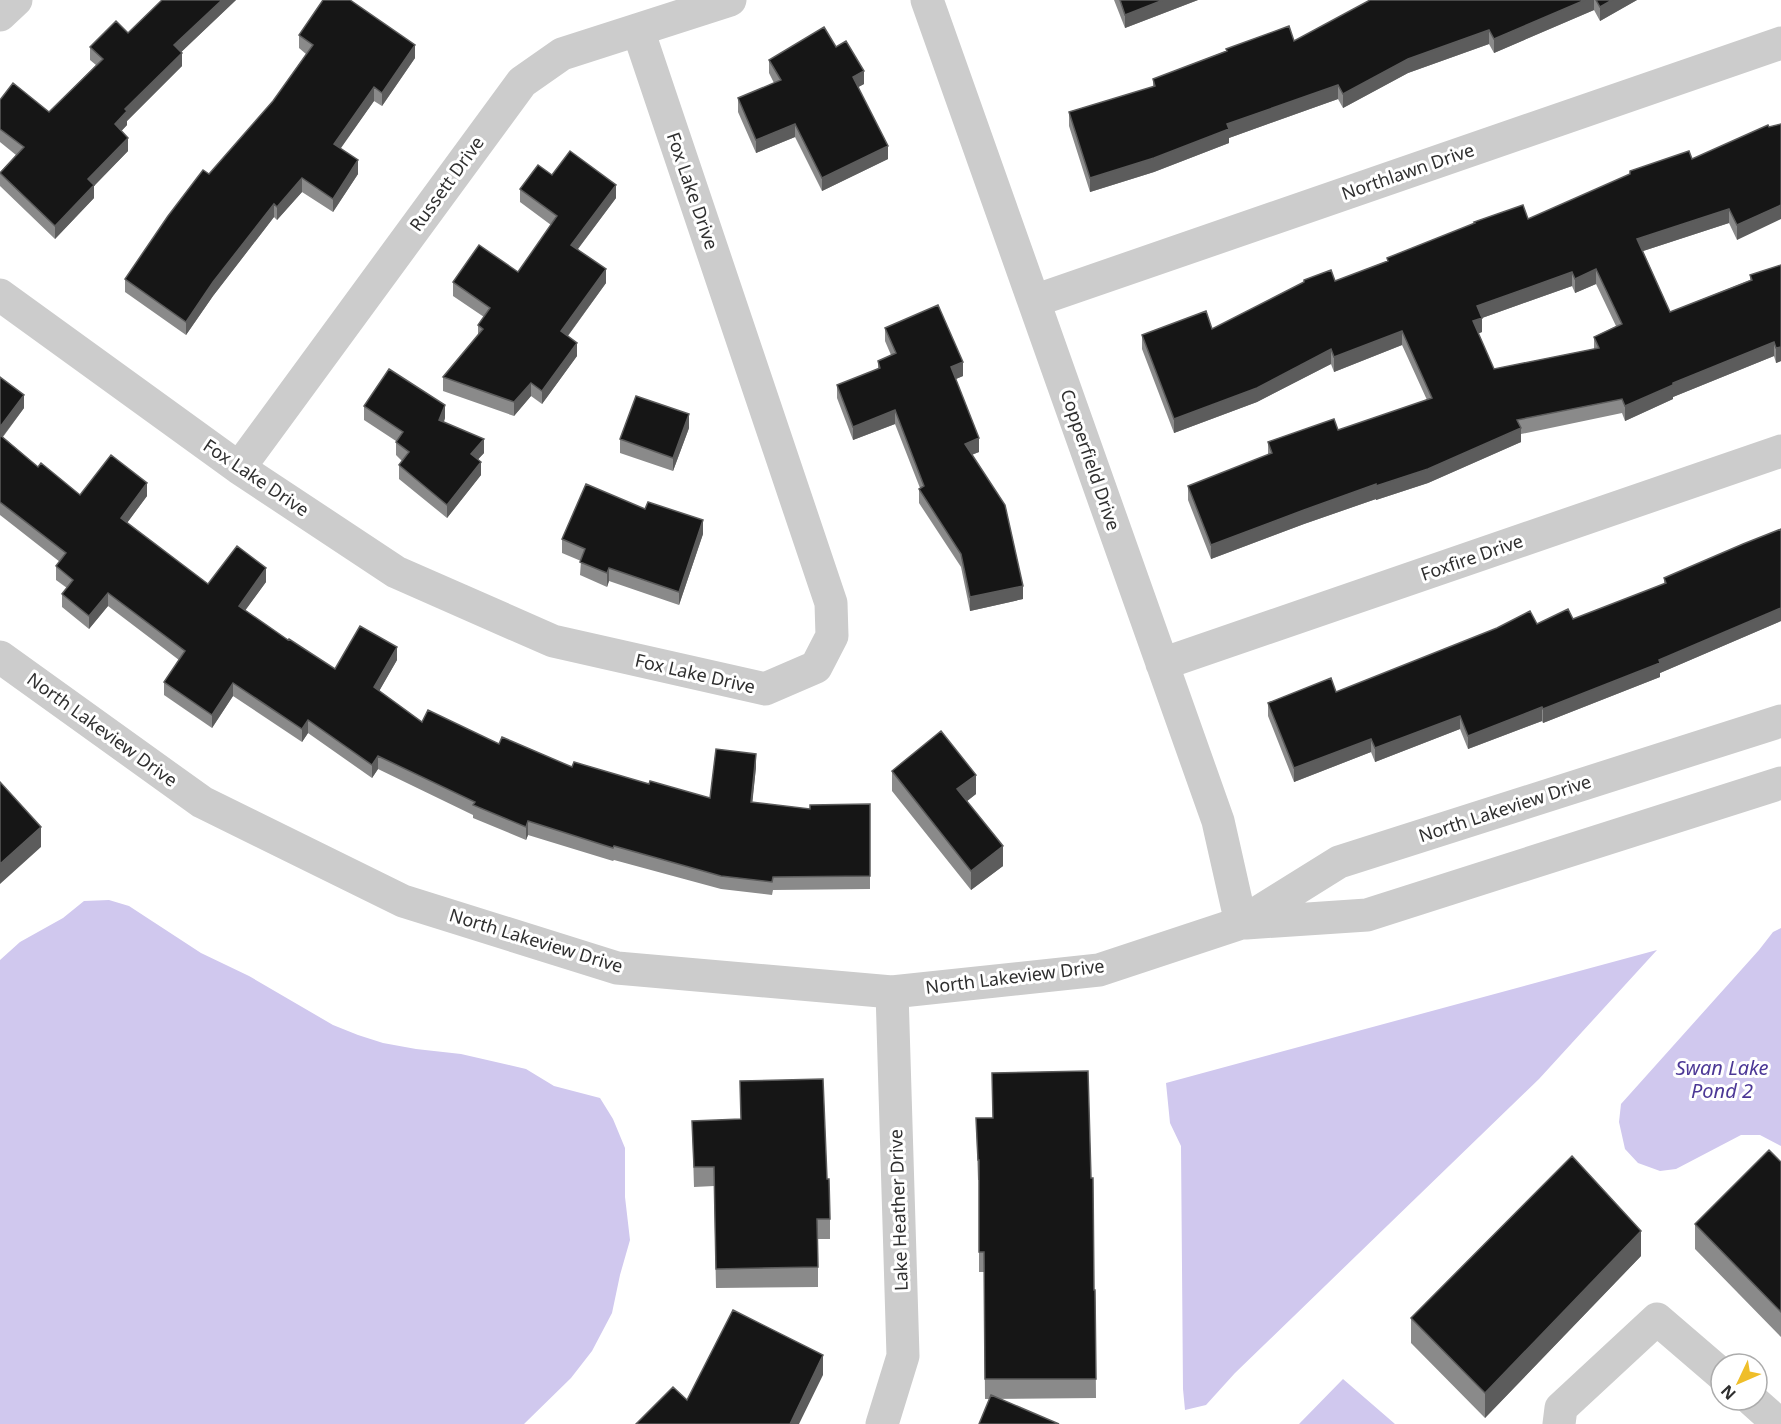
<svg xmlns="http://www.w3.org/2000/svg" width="1781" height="1424" font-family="'Noto Sans',sans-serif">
<rect width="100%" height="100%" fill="#fff"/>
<path fill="#d0c8ee" d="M109,900l20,6 72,47 48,23 84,49 25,10 25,8 33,6 45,5 65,15 28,17 46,12 13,21 12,29v49l5,43 -10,35 -8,38 -20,38 -21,27 -47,46h-524v-464l20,-18 43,-24 21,-17z
M1781,928v218l-21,-11h-19l-65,34 -16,2 -22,-8 -13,-14 -6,-27 2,-18 138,-154 14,-18z
M1657,950l-118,129 -304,294 -29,32 -21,5 -2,-21 -2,-243 -11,-23 -4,-40z
M1343,1379l52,45h-96z"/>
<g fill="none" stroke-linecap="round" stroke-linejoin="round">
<path stroke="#ccc" stroke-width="33" d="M927,0l291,821 23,102
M0,15l16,-15
M0,295l239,173 157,104 157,69 212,48 51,-22 16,-31 -1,-33 -193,-573
M1034,301l747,-258
M239,468l283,-386 40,-28 168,-54
M0,657l202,145 201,99 214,67 275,24 207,-22 142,-47 98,-61 442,-141
M1162,664l619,-213
M1246,923l121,-8 414,-132
M1752,1400l27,24
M882,1424l21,-68 -11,-364
M1559,1424l2,-16 96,-89 64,55"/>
</g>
<path fill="#8a8a8a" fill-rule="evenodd" d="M162,0h74l-55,52 1,14 -55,55v4l-6,6 7,20 -34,35v12l-39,41 -55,-53v-14l16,-17 -16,-13v-42l49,12 47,-47 -6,-5v-13l38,-14z
M1114,0h84l-73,28z
M1370,0h267l-37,21 -6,-11 -100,43 -5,-9 -81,29 -65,35 -5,-9 -109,39v5l-75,29 -64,20 -21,-66v-14l84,-25v-8l73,-28v-2l68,-8z
M299,35l116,23 -33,48 -8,-5 -34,47 18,26 -25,38 -31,-20 -25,28 -3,-3 -61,79 -27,39 -61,-43v-13l148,-178 33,-47 -7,-6z
M836,47l28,37 -6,3 30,72 -66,32 -27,-54 -39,16 -18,-41v-14l36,-15 -5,-10v-13z
M1768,125l-31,115 -8,-17 -86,28 27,61 80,-32v-5l31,-10v96l-5,2 -2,-7 -101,41v2l-48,22 -3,-8 -101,21v8l-93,41 -52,17v-1l-72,25 -93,35 -23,-59v-14l80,-31v-13l70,-12 89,-30 -25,-55 -68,27 -3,-8 -74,38 -83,31 -32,-84v-14l70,-6 92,-47v-2l31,1 52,-20v-3l141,-39 102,-45v-3l62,-12zM1596,284l20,42 -22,11v12l-100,20 -16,-36 4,-1v-14l90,-32 3,7z
M552,175l64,23 -38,51 28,34 -38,53 9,20 -35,48 -11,-8 -17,20 -71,-25v-14l35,-42v-10l6,-8 -31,-21v-14l65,-10 33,-47 -31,-23v-13z
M885,328l78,48 -7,3 23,73 -7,3 51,144 -53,12 -9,-44 -42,-64v-14l1,-1 -25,-64 -42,16 -16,-42v-13l41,-16v-8l13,-6 -6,-14z
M0,377l24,31 -21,29 35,30 42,28 67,1 -20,27 81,61 58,-2 -21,28 43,30 47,29 62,-9 -18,31 43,31 77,22 73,23 138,31 46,-31 -4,36 58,6 60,-5v85l-97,1 -1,5 -51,-6 -107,-29 -1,1 -85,-26 -2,5 -53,-22v-3l-95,-46 -6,9 -64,-45 -6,9 -69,-46 -21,32 -48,-33v-13l15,-22 -71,-54 -19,23 -27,-22v-13l5,-6 -11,-8v-14l4,-4 -60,-47z
M364,406l81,12 -1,4 40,31 -6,6 3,16 -34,43 -48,-39v-14l3,-4 -6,-6v-14l-32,-21z
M689,428l-16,43 -53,-18v-14z
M1781,529v92l-121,52v4l-117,46 -1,-2 -74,28 -8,-20 -85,33 -4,-10 -77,30 -26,-66v-13l68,-11 201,-68 36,-5 91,-35v-6z
M703,534l-24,71 -70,-24 -2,6 -27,-12 1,-14 -19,-8v-14z
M892,771l84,23 -9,7 36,65 -32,24 -79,-99z
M992,1073l102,217h1l1,108 -111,1 -1,-127h-5v-92h-1l-2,-62h17z
M740,1081l87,98 3,40v20h-12v48l-102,1 -2,-102 -20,1 -2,-66 49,-2z
M1781,1162v175l-86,-88v-25z
M1641,1256l-156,162 -74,-75v-25z"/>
<path fill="#5c5c5c" d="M222,0h14l-62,59v-14z
M1163,0h35l-73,28v-13z
M1585,0h9v10l-100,43v-14z
M1612,0h25l-37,21v-14z
M1489,30v14l-81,29 -65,35v-14l65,-35z
M415,45v13l-33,48v-13z
M182,53v13l-55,55v4l-12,13v-14l10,-15z
M864,71v13l-11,6v-13z
M1338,85v14l-109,39v5l-75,29 -64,20v-14l137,-54z
M374,87v14l-40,57v-14z
M795,124v13l-39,16v-13z
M128,138v13l-34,35v12l-39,41v-13l33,-47z
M888,146v13l-66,32v-13z
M358,160v14l-25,38v-13z
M302,178v14l-25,28v-13z
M616,185v13l-45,60v-13z
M274,204v13l-61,79 -27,39v-13l27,-40z
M1781,205v14l-44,21v-15z
M1729,209v14l-92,30v-14z
M606,269v14l-45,62v-14z
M1596,269v15l-21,9v-14z
M1572,272v14l-90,32v14l-9,4v-15l4,-15z
M1402,331v14l-68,27v-15z
M1774,342v14l-101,41v2l-48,22v-15l48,-23z
M577,343v13l-35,48v-13z
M1781,347v14l-5,2v-15z
M1331,349v15l-74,38 -83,31v-14z
M963,362v14l-12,5v-14z
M531,383v13l-17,20v-14z
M24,395v13l-24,32v-13z
M445,405v13l-6,15v-13z
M895,410v14l-42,16v-13z
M689,414v14l-16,43v-13z
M1521,428v14l-93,41 -52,17v-14z
M979,438v14l-14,5v-13z
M484,439v14l-13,14v-13z
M481,462v13l-34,43v-13z
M147,483v13l-26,35v-13z
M1376,484v15l-72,25 -93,35v-14l93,-35z
M703,520v14l-24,71v-13z
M266,568v14l-27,37v-13z
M609,568v13l-2,6v-14z
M1023,586v13l-53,12v-14z
M108,593v13l-19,23v-13z
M1781,608v13l-121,52v4l-117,46v-14l116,-49z
M397,647v13l-23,40v-13z
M233,683v13l-21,32v-13z
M1542,707v14l-74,28v-13z
M1460,716v13l-85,33v-14z
M308,720v13l-6,9v-13z
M1371,739v13l-77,30v-14z
M756,754v13l-5,49v-14z
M378,756v13l-6,9v-13z
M976,775v19l-19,15v-20z
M528,821v14l-2,5v-13z
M41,827v20l-41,37v-20z
M1003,846v20l-32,24v-19z
M1641,1231v25l-156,162v-25z
M823,1355v20l-24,49h-9z"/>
<path fill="#161616" stroke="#5c5c5c" stroke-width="1.5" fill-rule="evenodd" d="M162,0h60l-48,45 8,8 -57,56 2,2 -12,13 13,14 -40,41 6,6 -39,41 -55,-53 24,-26 -24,-18v-29l13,-17 36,29 54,-53 -13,-12 26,-26 12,12z
M323,0h27l65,45 -33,48 -8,-6 -40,57 24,16 -25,39 -31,-21 -25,29 -3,-3 -61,78 -27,40 -61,-43 43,-63 35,-46 6,4 64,-73 40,-56 -14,-10z
M1120,0h43l-38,15z
M1370,0h215l-91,39 -5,-9 -81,29 -65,35 -5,-9 -111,39 2,5 -75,29 -64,20 -21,-66 86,-26 -2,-7 74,-28 -1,-2 63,-23 5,15z
M1596,0h16l-12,7z
M824,27l12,20 10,-6 18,30 -11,6 35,69 -66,32 -27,-54 -39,16 -18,-42 43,-18 -12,-20z
M1781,124v81l-44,20 -8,-16 -92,30 33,73 82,-32 -2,-5 31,-10v82l-5,1 -2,-6 -101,41v2l-48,21 -3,-7 -105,21 4,8 -93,41 -52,17v-2l-72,26 -93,35 -23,-59 84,-33 -4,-11 66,-23 4,11 94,-32 -30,-67 -68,26 -3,-8 -74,39 -83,31 -32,-84 64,-24 6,18 92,-47v-2l27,-10 4,11 53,-20 -1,-3 88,-35 -1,-1 49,-17 5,14 102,-45v-3l59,-20 3,8 76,-34 1,2zM1596,269l26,55 -28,13 5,11 -105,21 -21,-48 9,-3 -5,-12 95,-34 3,7z
M570,151l46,34 -45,60 35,24 -45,62 16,12 -35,48 -11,-8 -17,19 -71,-25 40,-48 -5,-4 12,-17 -37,-26 26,-37 39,27 39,-56 -37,-27 18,-24 14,10z
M938,305l25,57 -12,5 28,71 -14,6 40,61 18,81 -53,11 -9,-43 -42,-65 5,-3 -29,-76 -42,17 -16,-42 43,-17 -2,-7 18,-8 -11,-25z
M389,369l56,36 -6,15 45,19 -13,15 10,8 -34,43 -48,-40 10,-13 -13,-10 7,-10 -39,-26z
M0,377l24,18 -24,32z
M636,396l53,18 -16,44 -53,-19z
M0,435l38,32 3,-4 39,32 31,-40 36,28 -26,35 87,66 29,-38 29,22 -27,38 49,34 1,-1 46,30 25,-43 37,21 -23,40 48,35 6,-12 71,34 3,-7 70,30 2,-5 75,22 1,-3 60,17 6,-49 40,5 -5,48 59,7v-4l60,-1v72l-97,1 -1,5 -51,-6 -107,-30 -1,2 -85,-27 -2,6 -53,-22 2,-3 -97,-46 -6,9 -64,-45 -6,9 -69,-46 -21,32 -48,-33 21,-31 -77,-58 -19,23 -27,-22 11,-14 -17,-14 10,-13 -66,-51z
M586,484l59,25 3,-7 55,18 -24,72 -70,-24 -2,5 -27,-11 5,-13 -23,-10z
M1781,529v79l-122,52 1,3 -117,46 -1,-2 -74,29 -8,-20 -85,32 -4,-9 -77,29 -26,-65 63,-25 5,14 161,-64 33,-17 7,13 31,-15 5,10 93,-36 -2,-5 79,-34z
M941,731l35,44 -19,14 46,57 -32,25 -79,-100z
M0,782l41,45 -41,37z
M1088,1071l3,107h2l1,112h1l1,89h-111l-1,-127h-5v-92h-1l-2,-42h17l-1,-45z
M823,1079l4,100h2l1,40h-13l1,48 -102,2 -2,-102h-20l-2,-46 49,-2 -1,-38z
M1769,1150l12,12v150l-86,-88z
M1572,1156l69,75 -156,162 -74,-75z
M733,1310l90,45 -33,69h-154l37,-37 14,13z
M991,1395l68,29h-80z"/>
<g text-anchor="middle" stroke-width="6" stroke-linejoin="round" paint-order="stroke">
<g font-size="18" fill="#2f2f2f" stroke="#fff">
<text transform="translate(1408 172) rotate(-19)" y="6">Northlawn Drive</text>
<text transform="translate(447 184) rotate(-54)" y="6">Russett Drive</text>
<text transform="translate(692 191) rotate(71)" y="6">Fox Lake Drive</text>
<text transform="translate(1090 460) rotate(71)" y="6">Copperfield Drive</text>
<text transform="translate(256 478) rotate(34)" y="6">Fox Lake Drive</text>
<text transform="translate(1472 558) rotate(-19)" y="6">Foxfire Drive</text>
<text transform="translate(695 674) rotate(13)" y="6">Fox Lake Drive</text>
<text transform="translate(102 730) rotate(36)" y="6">North Lakeview Drive</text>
<text transform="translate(1505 809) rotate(-18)" y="6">North Lakeview Drive</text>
<text transform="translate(536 941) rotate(17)" y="6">North Lakeview Drive</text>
<text transform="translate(1015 977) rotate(-7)" y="6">North Lakeview Drive</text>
<text transform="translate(899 1210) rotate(-92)" y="6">Lake Heather Drive</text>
</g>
<g font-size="20" font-style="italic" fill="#4c3896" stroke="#fff">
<text x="1722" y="1075">Swan Lake<tspan x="1722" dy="23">Pond 2</tspan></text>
</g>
</g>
<g transform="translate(1739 1382) rotate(226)"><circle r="28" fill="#ffffff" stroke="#acacac" stroke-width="1.5"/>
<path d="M0-4.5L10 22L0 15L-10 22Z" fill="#efbe29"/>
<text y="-9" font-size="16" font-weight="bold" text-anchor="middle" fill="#2f2f2f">N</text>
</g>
</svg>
